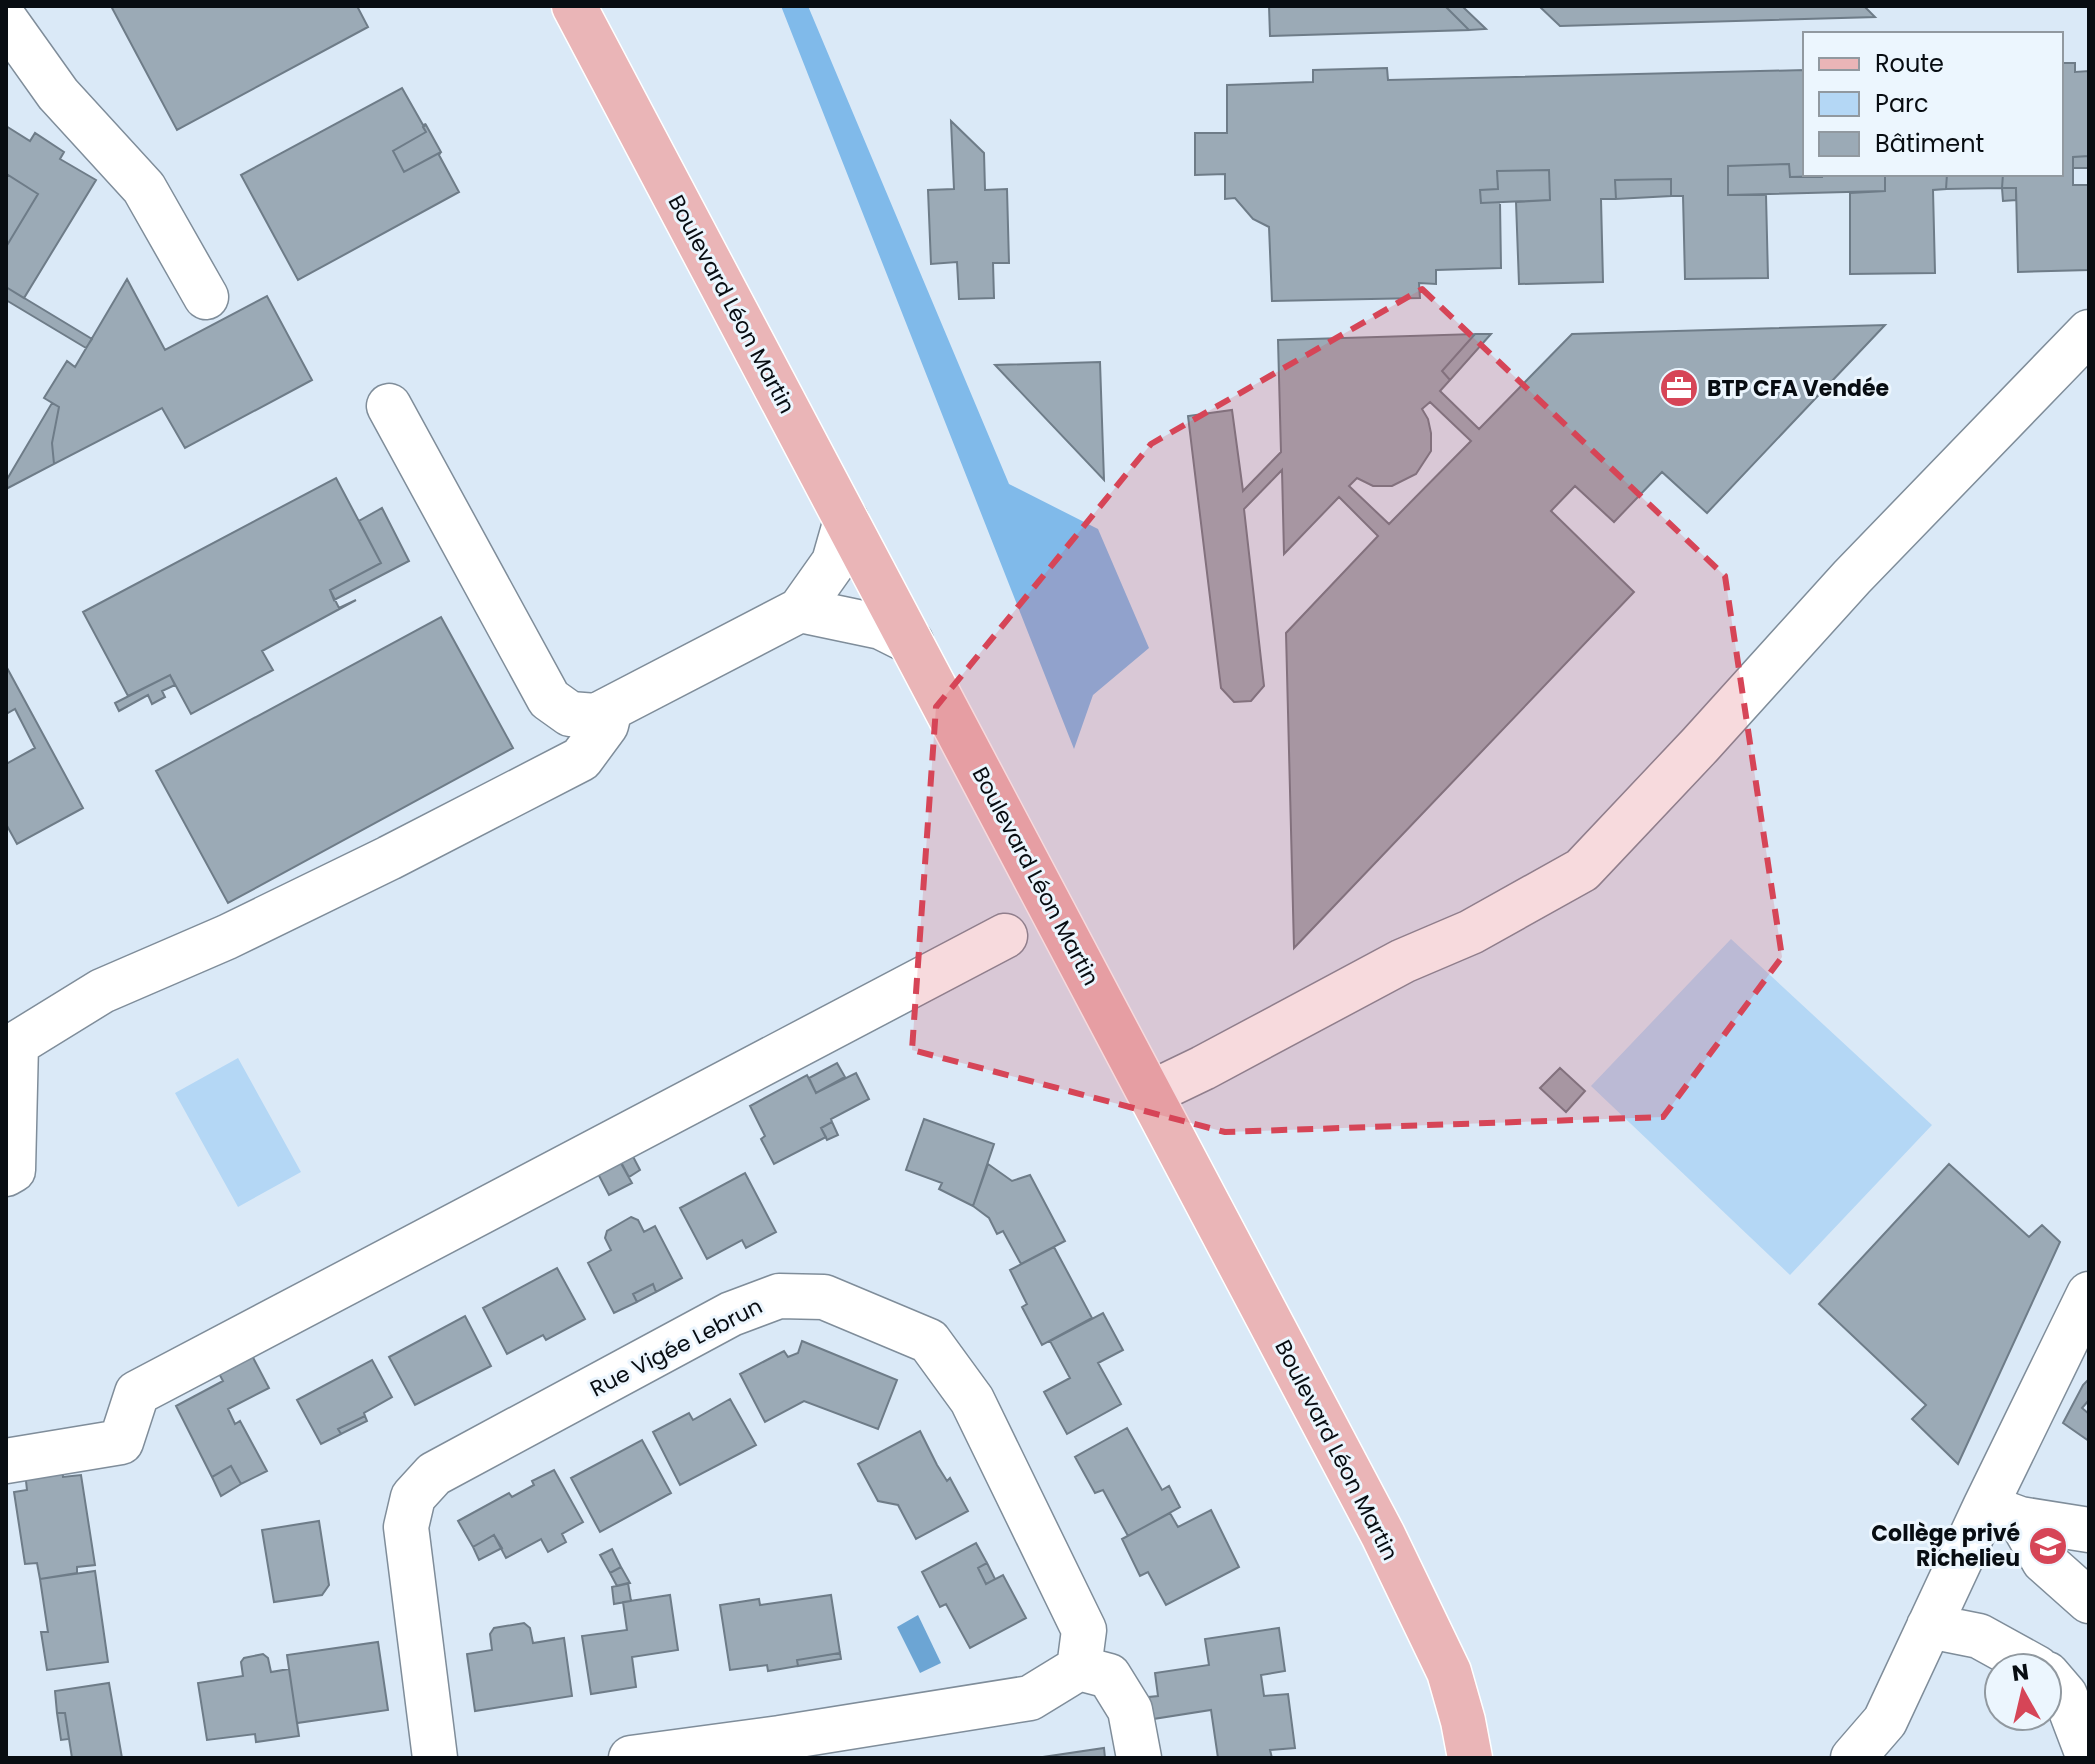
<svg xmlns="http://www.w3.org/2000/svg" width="2095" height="1764" font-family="Poppins,sans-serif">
<rect width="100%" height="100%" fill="#dae9f7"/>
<path fill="#b4d7f5" d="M1731,939l201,186 -142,150 -199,-189z
M238,1058l63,114 -63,35 -63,-114z"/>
<path fill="#80baea" d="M781,6h27l201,478 89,45 51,119 -56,47 -19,54z"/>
<path fill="#6ca5d4" d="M918,1615l23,48 -21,10 -23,-46z"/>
<path fill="#9baab6" stroke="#6e7c88" stroke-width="2" fill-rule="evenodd" d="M111,6h246l11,21 -191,103z
M1269,6h176l24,24 -199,6z
M1445,6h17l24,23 -17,1z
M1539,6h325l11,11 -315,9z
M2061,63h14v9l14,-1v85l-16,1v28h16v85l-71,2 -2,-84h-14l1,-14h58z
M1387,68l1,12 417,-10v104h17v3h-32l-1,-13 -61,2v29h38l2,83 -83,1 -2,-83h-12v-17l-56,1 1,19h-15l2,83 -84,2 -3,-82 34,-2 -1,-30 -52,1 1,18 -18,1 1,13h19l1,65 -65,2v14l-17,-1 1,15 -148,3 -3,-74 -16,-8 -18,-21 -10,1v-25l-30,1v-42h32v-48l86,-3v-12z
M402,88l21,37 3,-1 -3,3 3,5 -33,19 11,21 37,-20 -2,3 20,37 -161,88 -57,-105z
M951,121l33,32 1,37 22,-1 2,74h-16l1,35 -35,1 -2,-37 -26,2 -3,-74 26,-1z
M426,125l15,27 -37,20 -11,-21 33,-19 -3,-5z
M6,126l24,15 5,-8 29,19 -4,7 36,21 -72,118 -18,-11v-40l32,-53 -30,-19 -2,4z
M2089,156v12h-16v-11z
M1789,164l1,13 95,-3v17l-157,4v-29z
M1549,170l1,30 -69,3 -1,-13 18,-1 -1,-18z
M1885,174h62l-1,15 -13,1 2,83 -85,1v-81l35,-2z
M1947,174h56l-1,14 -56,1z
M8,175l30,19 -32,53v-68z
M1671,179v17l-55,3 -1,-19z
M2002,188h14v12l-13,1z
M127,279l38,71 102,-54 45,84 -127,68 -23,-40 -108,56 -2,-21 7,-36 -15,-9 23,-37 8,6z
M6,287l86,52 -6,9 -80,-48z
M1885,325l-178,188 -45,-41 -48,50 -39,-36 -24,25 83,81 -340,356 -8,-315 92,-97 -39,-39 -55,57 -2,-84 -38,39 20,177 -13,15 -17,1 -13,-14 -33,-272 44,-6 11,81 38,-39 -3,-112 197,-6 -33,37 8,9 -10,11 39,38 93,-95zM1430,402l41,39 -82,83 -40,-38 8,-8 16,8h19l24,-12 15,-23v-18l-3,-14 -6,-10z
M1475,334h16l-41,46 -8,-9z
M1100,362l4,118 -109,-115z
M52,403l7,4 -7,36 2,21 -48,25v-8z
M336,478l45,85 -51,27 9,18 17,-8 -94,51 11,19 -82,44 -21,-39 -42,21 -45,-84z
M382,508l27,53 -75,39 -4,-10 51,-27 -22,-42z
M441,617l72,131 -285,155 -72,-132z
M6,666l77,142 -66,36 -11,-20v-60l29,-16 -20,-39 -9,5z
M170,675l5,10 -13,6 3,6 -13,7 -4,-9 -29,16 -4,-8z
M837,1063l8,14 -29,16 -7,-15z
M1560,1068l25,23 -19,21 -26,-24z
M856,1073l13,26 -38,20 1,3 -11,6 5,9 -52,27 -13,-25 4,-3 -15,-30 57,-31 9,18z
M924,1119l70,25 -21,62 -34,-17 3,-6 -36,-13z
M832,1122l6,13 -11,5 -6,-12z
M628,1147l12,23 -11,7 -13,-24z
M618,1158l14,25 -23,12 -13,-25z
M988,1164l24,17 18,-6 35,66 -44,23 -18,-33 -6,3 -8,-16 -16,-12z
M1949,1164l80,73 13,-12 18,17 -102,222 -46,-45 14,-14 -107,-101z
M745,1173l31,59 -30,16 -4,-8 -35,19 -27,-51z
M631,1217l7,3 6,12 11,-6 27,52 -26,14 -3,-8 -20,10 4,8 -23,11 -26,-50 23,-13 -6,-12 2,-7z
M1054,1247l38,71 -50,27 -20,-38 5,-3 -17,-34z
M557,1268l28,51 -39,21 -3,-5 -36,19 -24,-46z
M653,1284l3,8 -19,10 -4,-8z
M1103,1313l20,37 -25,13 23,41 -54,30 -23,-42 26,-14 -20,-37z
M465,1316l26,50 -76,39 -26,-48z
M802,1341l95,39 -19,49 -74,-28 -39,21 -25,-48 44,-23 4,6 10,-4z
M248,1348l21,40 -41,21 7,15 5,-3 27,50 -26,13 -10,-18 -19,11 -36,-71 47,-25 -8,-15z
M372,1360l20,37 -28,16 1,3 -27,13 3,5 -20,10 -24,-44z
M2089,1379v21l-7,8 7,6v27l-26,-18 20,-38z
M730,1399l26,46 -76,40 -27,-53 36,-19 4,7z
M365,1416l2,5 -26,13 -3,-5z
M1127,1428l35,62 7,-4 11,21 -52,29 -25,-46 -8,3 -20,-36z
M920,1431l17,34 10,16 3,-3 18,33 -52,28 -18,-34 -20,-4 -20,-37z
M642,1440l29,53 -71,39 -29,-54z
M62,1466l1,11 18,-2 14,90 -18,2v6l-37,6 -3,-16 -12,1 -11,-72 13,-2 -2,-18z
M231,1466l10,18 -20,12 -9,-19z
M554,1470l29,52 -21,12 4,8 -18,10 -7,-13 -35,19 -12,-23 -21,12 -15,-26 51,-28 3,4 22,-12 -2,-4z
M1211,1510l28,57 -73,38 -18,-33 -8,4 -18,-37 48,-26 8,14z
M319,1521l10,64 -7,10 -48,7 -12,-72z
M494,1535l8,13 -23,12 -6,-13z
M976,1543l11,20 -9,5 8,16 17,-9 23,43 -56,30 -24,-44 -6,3 -18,-35z
M612,1549l9,18 -11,6 -10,-18z
M987,1563l8,16 -9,5 -8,-16z
M621,1567l9,16 -13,3 -7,-13z
M95,1571l13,91 -61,8 -6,-38h7l-8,-53z
M628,1583l3,18 -17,3 -2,-17z
M670,1595l8,55 -46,7 4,30 -45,7 -9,-58 45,-6 -4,-28z
M831,1595l9,58 -43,7 1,6 -30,5 -1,-6 -37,5 -10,-65 39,-6 1,6z
M524,1623l6,5 3,15 31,-5 8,58 -97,15 -8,-57 25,-4 -2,-16 4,-6z
M1279,1628l6,43 -24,4 3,21 24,-2 7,54 -25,2 2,8h-54l-7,-48 -58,9 -4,-22 9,-1 -3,-23 54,-8 -4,-26z
M378,1642l10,68 -91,13 -10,-68z
M840,1653l1,6 -43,7 -1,-6z
M263,1654l5,4 3,14 18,-3 10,67 -43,6 -1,-8 -48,6 -9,-57 45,-7 -2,-14 3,-4z
M109,1683l13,75h-50l-7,-45h-8l-2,-22z
M57,1713h8l4,26 -8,1z
M1104,1748l1,10h-69z"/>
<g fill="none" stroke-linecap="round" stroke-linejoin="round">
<g stroke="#7f8d9a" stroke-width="47">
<path id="minor" d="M6,21l52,73 86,94 62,109
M389,406l160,293 21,15 26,2 204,-106
M846,520l-12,42 -34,48 81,17 30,15
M1151,1093l52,-25 200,-107 68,-29 111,-62 118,-125 152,-168 237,-245
M6,1174l7,-4 3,-126 86,-53 125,-54 162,-79 192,-99 25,-34 4,-16
M6,1461l115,-19 16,-49 868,-457
M2001,1512l19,7 69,11
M2020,1519l24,42 45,40
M1929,1626l50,10 58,32
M1079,1668l30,8 21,34 9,48
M2047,1674l18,21 24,63
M435,1758l-29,-231 7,-30 21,-23 297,-160 48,-18 45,1 105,44 43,59 112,230 -5,38 -49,30 -250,40
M631,1758l149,-20 3,20
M1853,1758l32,-37 100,-214 104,-213"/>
</g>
<g stroke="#fff" stroke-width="47">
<path id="major" d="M574,6l809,1529 66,137 14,49 7,37"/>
</g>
<use href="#minor" stroke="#fff" stroke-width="44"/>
<use href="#major" stroke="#eab5b7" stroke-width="44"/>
</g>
<path fill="#d64557" fill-opacity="0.2" stroke="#d64557" stroke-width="6" stroke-dasharray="16 10" stroke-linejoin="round" d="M1422,289l303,287 57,381 -119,160 -438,15 -313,-82 24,-343 215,-263z"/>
<defs>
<g id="office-disc" transform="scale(2)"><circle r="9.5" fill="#d64557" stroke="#ecf6fe"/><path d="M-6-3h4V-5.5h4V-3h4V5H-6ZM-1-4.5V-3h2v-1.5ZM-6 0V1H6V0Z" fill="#fff"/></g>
<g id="school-disc" transform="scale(2)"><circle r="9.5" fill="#d64557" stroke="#ecf6fe"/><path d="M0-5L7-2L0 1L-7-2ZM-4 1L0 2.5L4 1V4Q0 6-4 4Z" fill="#fff"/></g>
</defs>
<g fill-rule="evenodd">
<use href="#office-disc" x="1679" y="388"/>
<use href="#school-disc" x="2048" y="1546"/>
</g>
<g text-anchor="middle" stroke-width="6" stroke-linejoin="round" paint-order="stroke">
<g font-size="22" fill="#080d12" stroke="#ecf6fe">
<text transform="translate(732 304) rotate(62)" y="8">Boulevard Léon Martin</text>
<text transform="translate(1036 876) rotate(62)" y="8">Boulevard Léon Martin</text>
<text transform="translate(676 1347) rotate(-27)" y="8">Rue Vigée Lebrun</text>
<text transform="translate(1337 1450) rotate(63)" y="8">Boulevard Léon Martin</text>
</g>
<g font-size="22" font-weight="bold" fill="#080d12" stroke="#ecf6fe" text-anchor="start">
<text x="1707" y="396">BTP CFA Vendée</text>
<text x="2020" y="1541" text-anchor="end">Collège privé<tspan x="2020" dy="25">Richelieu</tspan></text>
</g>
</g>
<rect width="2095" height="1764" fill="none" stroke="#080d12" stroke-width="16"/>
<rect x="1803" y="32" width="260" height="144" fill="#ecf6fe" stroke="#9199a0" stroke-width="2"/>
<rect x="1819" y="58" width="40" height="12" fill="#eab5b7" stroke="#9199a0" stroke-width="2"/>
<text x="1875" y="72" font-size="24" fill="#080d12">Route</text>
<rect x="1819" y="92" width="40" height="24" fill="#b4d7f5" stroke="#9199a0" stroke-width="2"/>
<text x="1875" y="112" font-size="24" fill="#080d12">Parc</text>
<rect x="1819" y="132" width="40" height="24" fill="#9baab6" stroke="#9199a0" stroke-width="2"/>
<text x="1875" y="152" font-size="24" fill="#080d12">Bâtiment</text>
<g transform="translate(2023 1692) rotate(352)"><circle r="38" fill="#ecf6fe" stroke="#9199a0" stroke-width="2"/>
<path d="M0-6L14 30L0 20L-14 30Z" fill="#d64557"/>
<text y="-12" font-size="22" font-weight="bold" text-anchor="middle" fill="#080d12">N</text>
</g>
</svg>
